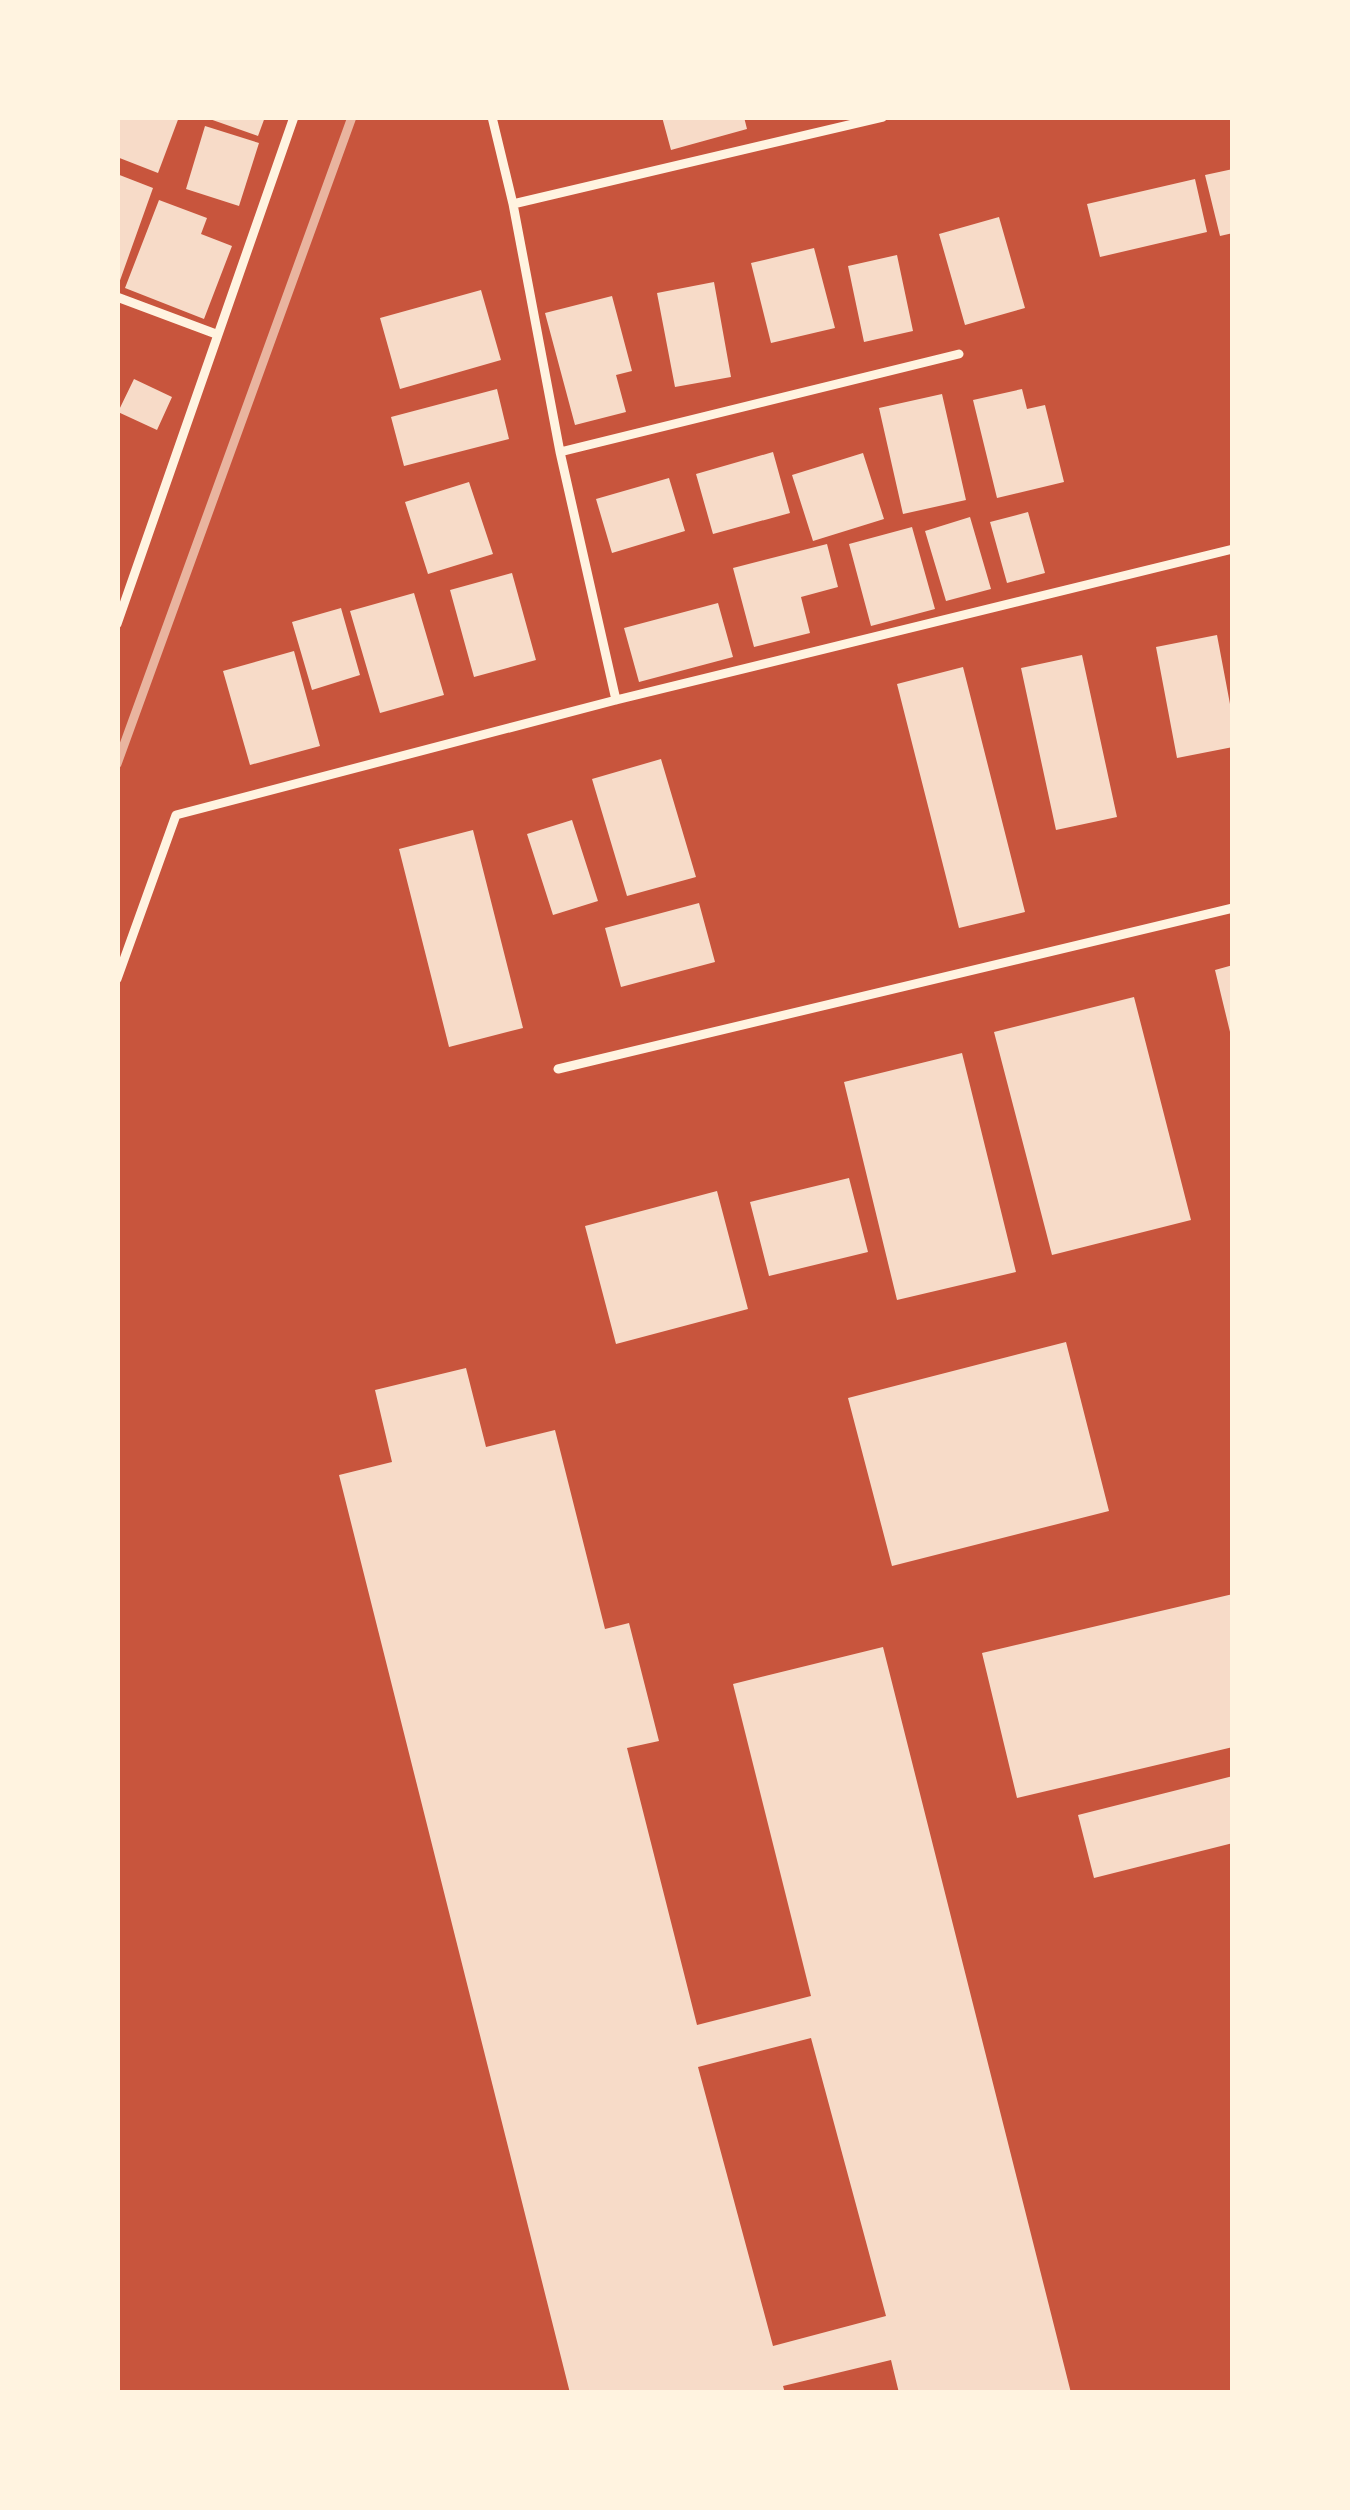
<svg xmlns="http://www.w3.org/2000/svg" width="1350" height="2510" font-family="'Archivo Narrow',sans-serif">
<rect width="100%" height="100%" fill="#c8553d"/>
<path fill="#f7dbc8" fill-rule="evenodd" d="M117,117h62l-21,56 -41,-16z
M204,117h61l-7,19z
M662,117h82l3,12 -76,21z
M205,126l54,17 -20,63 -53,-17z
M1233,169v64l-13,3 -15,-61z
M117,174l36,14 -35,98h-1z
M1195,179l12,53 -107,25 -13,-53z
M159,200l48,18 -6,16 31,12 -28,73 -79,-31z
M999,217l26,91 -60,17 -26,-91z
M814,248l21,80 -64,15 -20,-80z
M897,255l16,76 -49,11 -16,-76z
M714,282l17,95 -56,10 -18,-94z
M481,290l20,70 -101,29 -20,-71z
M612,296l20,75 -16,4 10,37 -51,13 -30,-112z
M134,379l38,18 -15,33 -39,-18z
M497,389l12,50 -105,27 -13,-49z
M1022,389l5,20 18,-4 19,77 -67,16 -24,-98z
M942,394l24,106 -63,14 -24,-106z
M773,452l17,61 -77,21 -17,-60z
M863,453l21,66 -71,22 -21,-66z
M669,478l16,53 -73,22 -16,-54z
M469,482l24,72 -65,20 -23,-72z
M1028,512l17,61 -38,10 -17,-61z
M970,517l21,72 -45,12 -21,-70z
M912,527l23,82 -64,17 -22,-82z
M827,544l11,43 -37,10 9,36 -56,14 -21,-79z
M512,573l24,87 -62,17 -24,-87z
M414,593l30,102 -64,18 -30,-102z
M718,603l15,54 -94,25 -15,-54z
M341,608l19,67 -48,15 -20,-68z
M1217,635l16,85v27l-56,11 -21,-111z
M294,651l26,95 -70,19 -27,-94z
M1082,655l35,162 -61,13 -35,-162z
M963,667l62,245 -66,16 -62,-244z
M661,759l35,118 -69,19 -35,-117z
M572,820l26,81 -45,14 -26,-81z
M473,830l50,198 -74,19 -50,-198z
M699,903l16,59 -94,25 -16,-59z
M1233,965v71h-2l-16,-66z
M1134,997l57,223 -139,35 -58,-223z
M962,1053l54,219 -119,28 -53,-218z
M849,1178l19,74 -99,24 -19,-74z
M717,1191l31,118 -132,35 -31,-118z
M1066,1342l43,169 -217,55 -44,-168z
M466,1368l20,79 69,-17 50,199 24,-6 30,118 -32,7 70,277 114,-29 -78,-312 150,-37 188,746h-172l-8,-33 -108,26 2,7h-215l-231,-918 53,-13 -17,-72zM811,2038l75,278 -113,30 -75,-279z
M1233,1594v153l-216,51 -35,-145z
M1233,1776v67l-139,35 -16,-63z"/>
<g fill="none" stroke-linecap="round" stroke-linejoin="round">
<path stroke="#fff3e0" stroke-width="9" d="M492,117l21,87 47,248 56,248
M513,204l370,-87
M117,297l99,37
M560,452l399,-98
M117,624l177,-507
M117,979l59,-164 440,-115 617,-151
M558,1069l675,-161"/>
<path stroke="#e9b49f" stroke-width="9" d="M117,764l235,-647"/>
</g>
<rect width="1350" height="2510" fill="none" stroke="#fff3e0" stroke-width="240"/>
</svg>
